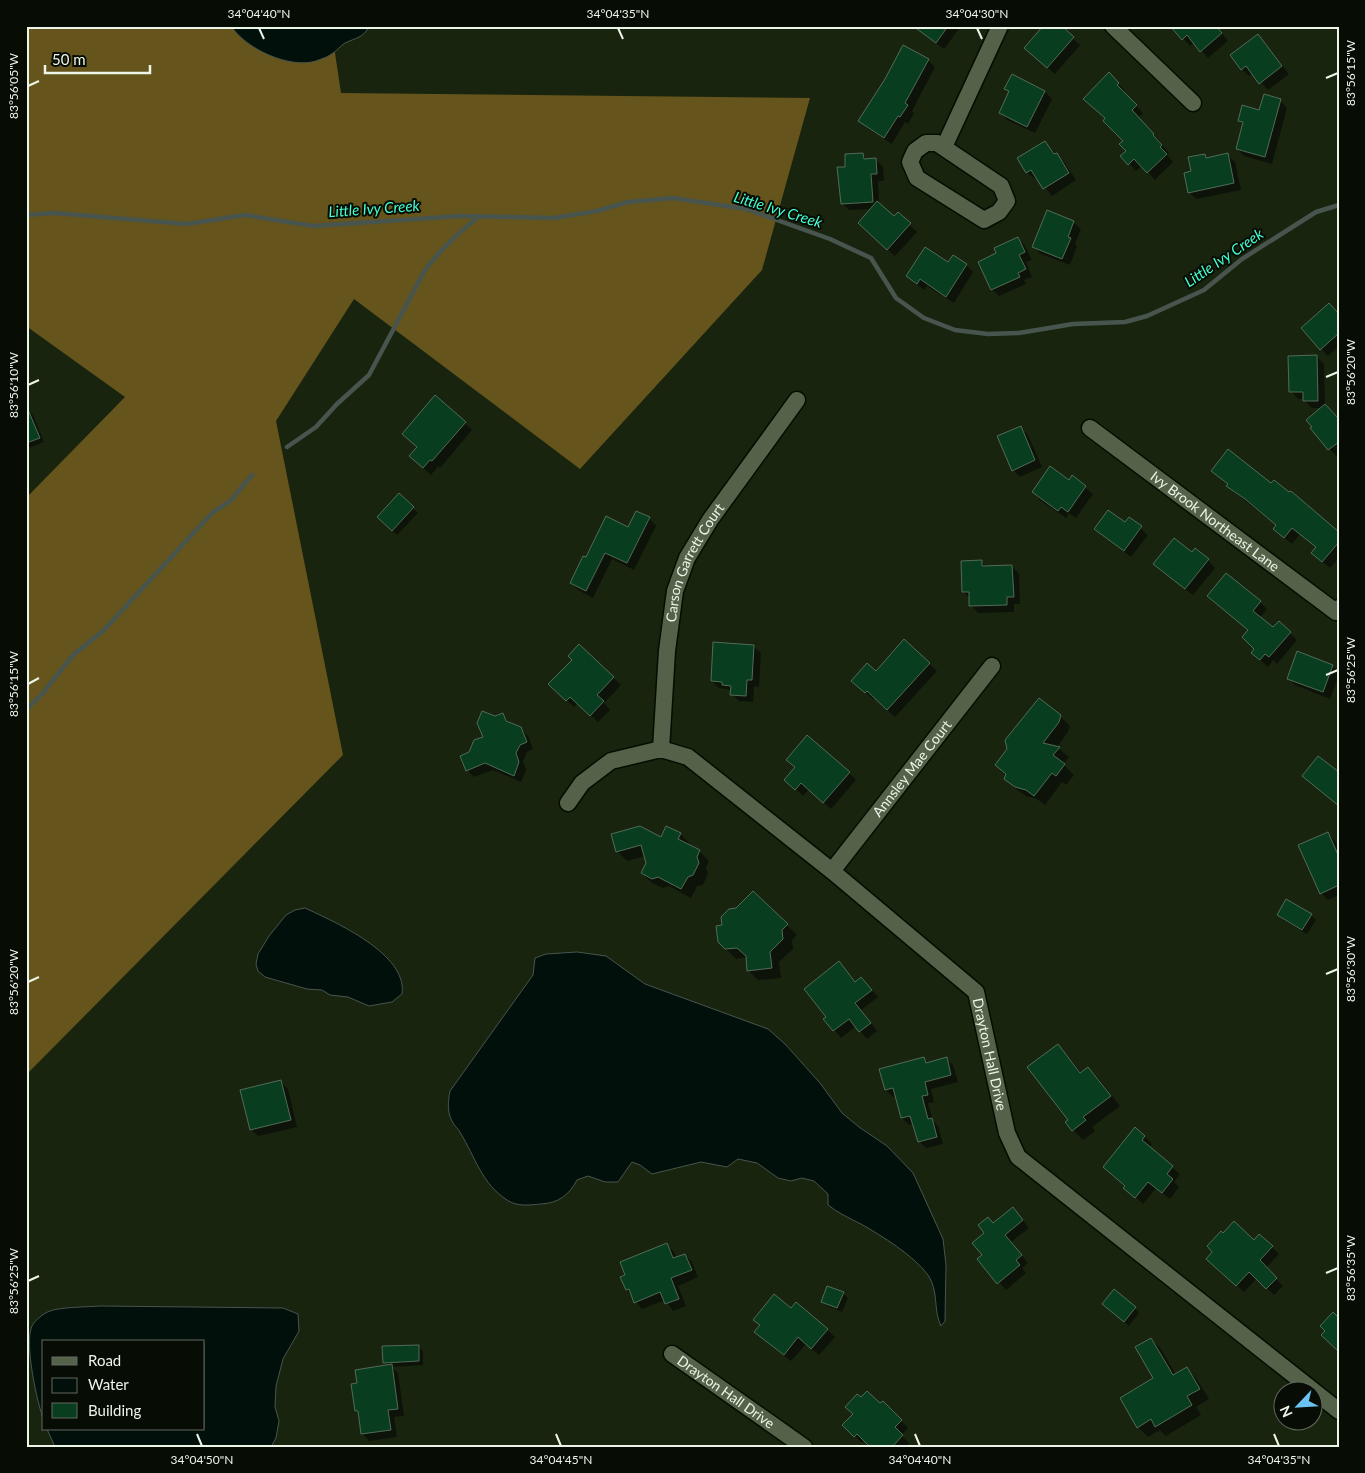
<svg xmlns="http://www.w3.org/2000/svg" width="1365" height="1473" font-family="Lato,sans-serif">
<rect width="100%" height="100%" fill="#19240f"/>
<path fill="#65541b" d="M26,26h305l10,67 469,5 -48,172 -182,199 -226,-170 -78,122 67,334 -317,320v-577l99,-101 -99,-71z"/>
<path fill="#02100c" stroke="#48554e" d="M231,26h138c-5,12 -14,12 -24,17 -5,3 -9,9 -15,12 -4,3 -10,4 -14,6 -27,8 -70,-12 -85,-35z
M305,908c30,14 103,46 97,86l-10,8 -23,4 -21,-9 -18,-2 -8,-5 -15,-1 -42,-12 -7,-6 -2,-7 2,-10 11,-18 17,-21 9,-5z
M577,952l29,4 39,28 123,45 17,15 35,39 22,30 17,14 28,19 26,27 30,66 3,26 -1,56 -4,5c-8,-16 -2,-35 -13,-51 -15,-20 -46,-39 -67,-51 -12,-6 -23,-11 -33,-19v-11l-14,-13 -12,-3 -11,3 -13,-3 -21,-15 -19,-4 -11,8 -26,-5 -49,12 -12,-9 -8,-3 -14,20h-13l-17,-6 -11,4c-8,15 -18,23 -36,24 -11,1 -24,3 -34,-4 -25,-16 -32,-43 -46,-66 -2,-5 -7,-8 -9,-13 -5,-9 -4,-20 -2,-30l83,-116 2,-17 11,-4z
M100,1306l183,2 15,6 1,17 -16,28 -7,27 -1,21 4,14 -3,17 -5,9h-216l-8,-18h157v-87h-160v79c-7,-18 -20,-78 -12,-95 3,-6 12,-13 18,-15 10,-4 38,-4 50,-5z"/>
<path fill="#0007" d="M914,26h47l-17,23z
M1039,26h21l20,19 -25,29 -22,-19 8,-25z
M1172,26h44l12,15 -20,17 -14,-16 -4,4z
M1258,36l31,38 -21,16 -15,-17 -4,3 -7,-7z
M928,60l7,7 -23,44 2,2 -6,11 -3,-2 -13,22 -25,-16 -7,-7z
M1109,74l16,17 -2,2 20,20 -5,5 22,23 -1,1 10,11 -2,2 6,7 -18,18 -13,-14 -6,5 -14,-15 5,-5 -3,-10 -18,-23z
M1006,89l39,3 7,7 -17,34 -28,-13 -7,-8 10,-19z
M1280,100l7,8 -15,56 -28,-8 -7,-7 7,-24 -5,-5z
M1045,142l19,20 12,18 -24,16 -15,-19 -2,2 -8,-7z
M863,155l5,5 7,-1 8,8 1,14h-6l1,24 15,13 4,-4 19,18 -22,24 -29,-26 6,-21 -23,1 -7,-7 5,-35z
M1204,155l4,4 19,-4 8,7 6,28 -45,9 -7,-7 3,-20z
M1073,222l8,7 -6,15 2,2 -7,19 -29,-11 -7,-7z
M1018,238l7,8 7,14 -6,2 6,15 -8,3 2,4 -27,12 -7,-7 6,-36z
M953,257l13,8 7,7 -19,31 -27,-17 -3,4 -17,-14 41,-12z
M1339,315v31l-11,10 -7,-7z
M1317,357l7,7 1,41 14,15v35l-2,2 -25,-28 10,-21h-10l-7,-7 -1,-2h-6l-7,-8z
M28,411l5,4 11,27 -18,7v-37z
M465,423l7,7 -32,38 -2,-2 -7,9 -13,-12z
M1020,427l8,8 14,32 -22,10 -7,-7z
M1213,471l58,14 68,48v25l-9,10 -10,-8 -3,-12 -17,-14 -8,10 -10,-8 -5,-10 -42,-33 -7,-7 1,-1z
M1072,477l21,17 -17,24 -7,-5 -3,5 -26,-18 -7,-8 36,-10z
M399,495l19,18 -21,22 -18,-18z
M649,518l7,8 -22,44 -22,-11 -19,39 -15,-8 -7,-7 15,-24 42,-30z
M1129,518l19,17 -17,22 -36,-28 30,-5z
M1192,554l16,6 7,8 -22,27 -31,-24z
M981,561l6,6 25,-1 7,8 1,30h-6v8l-36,1 -7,-8 -1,-7 -7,-6z
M1260,602l7,7 -7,9 14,11 16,4 7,7 -20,24 -4,-4 -5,7 -8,-7 -11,-30 -33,-26z
M904,641l33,30 -42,46 -20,-19 -2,1 -13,-11z
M579,646l42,39 -17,18 6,7 -12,12 -20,-19 -4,4 -24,-23 24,-24z
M753,646l8,7 -2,34 -5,-1 -1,16 -14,-1 -7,-7v-2l-5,-3 -8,-1 -7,-7z
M1332,666l7,6v3l-9,24 -35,-14 -7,-7z
M502,715l8,9 10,4 8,8 5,13 -6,3 -4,9 3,9 -5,12 -28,-12 -19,7 -7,-7 3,-17 14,-15 11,-20z
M1060,716l10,10 -2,6 -11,15 12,10 -6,7 11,11 -8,10 -4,-3 -17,23 -8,-6 -11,-3 -10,-7 -11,-11 1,-3 -10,-10z
M849,773l7,7 -25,29 -22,-20 -6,7 -17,-16z
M667,827l13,7 10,10 -1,2 10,5 10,10 -3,6 2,7 -5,11 -6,1 -6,12 -22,-12 -6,2 -11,-5 -10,-10 5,-10 -2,-7 -18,5 -10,-10 44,-12z
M1327,833l8,8 4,9v45l-11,5 -7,-7z
M753,893l44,42 -5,5 1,9 -14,13 2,16 -23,2 -10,-10 -1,-13 -11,2 -17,-17 18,-32z
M1278,915h33l5,5 -9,14 -24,-14z
M839,963l17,19 5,-4 17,19 -17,13 16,21 -10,8 -11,-13 -15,12 -16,-19 3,-2z
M1058,1045l24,28 6,-5 10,10 22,28 -28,21 3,4 -12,9 -10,-10 -3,-10z
M924,1059l4,4 18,-4 7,6 5,17 -27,7 3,13 -6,1 5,18 5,5 5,18 -17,4 -7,-7 -5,-18 -5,2 -7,-7 -6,-22 -3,1 -7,-7z
M281,1082l7,7 9,38 -39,9 -7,-7z
M1144,1136l8,8 -3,4 31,26 -6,8 5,5 -9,12 -14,-11 -13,16 -39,-37z
M1020,1216l9,12 -18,14 17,21 -6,5 4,5 -20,17 -27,-31 5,-4 10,-31z
M1255,1242l17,5 7,7 -13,14 17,18 -9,9 -17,-17 -13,14 -29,-27z
M667,1245l7,7 3,6 8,-3 7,7 6,15 -20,9 8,20 -13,5 -8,-11 -23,9 -15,-19z
M843,1293l5,5 -6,14 -15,-6 -5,-5z
M796,1303l39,34 -16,18 -13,-11 -15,17 -28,-22z
M1108,1308h27l4,5 -10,13z
M1151,1339l10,10 15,26 10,-7 10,10 13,21 -13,8 5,8 -35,21 -6,-6 -12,7 -10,-10 17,-48z
M418,1346l5,5v14l-31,2 6,6 6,43 -10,1 3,20 -28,4 -7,-8 -3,-19 -3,-3 2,-27 30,-18 -4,-4z
M883,1402l25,26 -7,7 8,8 -3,4h-34l-7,-7 -3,3 -18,-18 11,-11 25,-9z"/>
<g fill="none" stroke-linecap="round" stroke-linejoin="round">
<path stroke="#48554e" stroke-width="4.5" d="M26,215l28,-2 133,11 58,-9 68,11 147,-10 94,2 43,-7 31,-9 45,-4 73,11 84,30 41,19 25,40 28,20 31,12 33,4 31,-1 54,-9 52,-2 22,-6 57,-26 38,-31 74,-47 23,-7
M287,447l29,-20 21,-23 32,-29 56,-105c15,-20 32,-36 52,-52
M26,710l16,-16 31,-39 30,-24 109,-118 18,-12 22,-26"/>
</g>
<path fill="#083e1f" stroke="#526b59" d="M913,26h35l-12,17z
M1043,26h19l12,11 -27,31 -23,-20z
M1170,26h46l6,7 -22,19 -13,-17 -5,5z
M1258,34l24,32 -23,18 -13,-18 -5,4 -11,-15z
M903,45l26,14 -24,44 3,2 -8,12 -2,-1 -14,22 -26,-17 27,-42z
M1109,72l10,11 -2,2 20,20 -5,5 22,24 -1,1 9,10 -2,2 7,7 -20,19 -13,-14 -6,6 -8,-9 6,-5 -7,-7 4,-3 -20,-20 2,-3 -22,-19z
M1012,74l33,17 -18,36 -28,-14 10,-22 -5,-2z
M1264,94l17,5 -16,58 -29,-8 7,-27 -5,-1 4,-16 17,5z
M1045,141l9,13 3,-1 12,20 -26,16 -12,-19 -5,3 -9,-15z
M863,153l1,6 12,-1 1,16h-6l2,28 -32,2 -4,-37h8v-13z
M1228,153l6,30 -46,10 -4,-20 7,-2 -3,-14 17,-3 1,4z
M877,201l17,15 4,-4 13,11 -24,27 -29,-27z
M1047,210l27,11 -6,16 3,1 -9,21 -30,-12z
M1018,237l7,15 -6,3 7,14 -8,4 2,4 -29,13 -13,-28 18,-9 -2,-5z
M925,247l23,15 5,-7 14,9 -21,33 -26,-18 -3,5 -11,-8z
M1329,303l10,11v19l-19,17 -19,-22z
M1317,355l1,46h-15v-9h-14l-1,-36z
M435,395l31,27 -34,39 -2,-1 -7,8 -14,-12 8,-9 -15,-13z
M1325,404l14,15v23l-11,8 -18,-22 2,-1 -6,-7z
M26,405l14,33 -14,5z
M1021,426l14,34 -23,11 -15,-35z
M1228,449l43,34 3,-3 15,12 2,-1 48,41v10l-17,20 -11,-9 5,-6 -24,-19 -8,10 -11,-9 3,-4 -31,-26 -19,-13 2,-2 -17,-13z
M1050,466l19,14 3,-5 14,11 -18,26 -7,-5 -3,4 -26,-19z
M399,493l15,14 -22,24 -15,-14z
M1108,510l17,12 4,-5 13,9 -18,25 -30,-22z
M636,511l14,6 -23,46 -22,-10 -19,38 -16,-8 13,-27 3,1 20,-41 22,11z
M1174,538l18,14 3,-4 14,11 -24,30 -32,-25z
M982,560v6l30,-1 2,32h-7v8l-38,1v-14h-7l-1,-31z
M1226,573l35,28 -8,10 20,16 6,-6 12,11 -22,25 -4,-3 -5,6 -9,-7 3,-4 -12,-12 6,-7 -41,-34z
M904,639l26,24 -43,47 -20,-19 -2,2 -14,-12 16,-18 9,8z
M713,642l41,3 -2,35h-5l-1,16 -16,-1 1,-9 -9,-1v-3l-11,-1z
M579,644l35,33 -17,18 7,6 -14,15 -20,-19 -4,4 -18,-17 24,-24 -4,-4z
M1297,651l36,14 -10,27 -36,-13z
M1039,698l22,17 -2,7 -16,21 17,4 -7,8 12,9 -9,12 -4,-3 -18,23 -8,-6 -11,-3 -11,-8 2,-5 -11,-9 12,-16 -2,-9z
M482,711l13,5 8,-3 3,8 15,6 6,15 -7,3 -4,8 3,9 -5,14 -29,-13 -19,8 -6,-15 9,-4 5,-12 9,-3 -6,-14z
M807,735l43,37 -27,31 -22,-20 -6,7 -11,-10 11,-13 -9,-7z
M1318,756l21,16v34l-37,-30z
M640,826l21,11 5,-11 15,7 -3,6 22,11 -3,7 2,6 -6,12 -5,2 -7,12 -23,-12 -6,2 -11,-6 5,-10 -5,-18 -25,7 -5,-18z
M1328,832l11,25v28l-19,9 -22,-49z
M753,891l35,33 -6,6 1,9 -13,13 2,16 -25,3 -1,-15 -9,-8 -12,1 -7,-7 -2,-16 6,-1 -1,-8 8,-8 7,-1z
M1286,899l26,15 -10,16 -25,-15z
M839,961l16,21 6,-5 11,13 -17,13 16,20 -12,9 -10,-13 -16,12 -10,-12 3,-2 -22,-28z
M1058,1044l22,29 8,-6 23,29 -28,21 3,3 -14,11 -7,-9 3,-2 -41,-53z
M924,1057l2,6 21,-6 4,18 -26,7 3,13 -6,1 6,23 4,-1 5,19 -19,5 -8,-26 -9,2 -8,-30 -8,2 -6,-21z
M281,1080l10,40 -41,10 -10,-40z
M1135,1127l10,9 -3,4 31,26 -6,8 6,5 -11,14 -14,-11 -13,16 -12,-10 2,-2 -22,-19z
M1013,1207l10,13 -18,15 17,20 -6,5 4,5 -23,19 -20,-25 5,-4 -10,-12 12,-10 -6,-8 10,-8 5,6z
M1234,1221l20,19 5,-6 14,12 -13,14 17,18 -11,11 -17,-17 -13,14 -30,-27 6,-7 -5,-6 14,-15 2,2z
M667,1243l6,15 12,-4 7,16 -21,8 8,21 -14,5 -5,-12 -26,11 -5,-14 -3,1 -6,-13 5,-2 -5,-13z
M827,1286l17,6 -7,16 -16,-6z
M1114,1289l22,18 -12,15 -22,-18z
M774,1294l17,14 5,-6 32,27 -17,20 -13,-12 -14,18 -30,-23 6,-7 -7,-5z
M1333,1312l6,6v34l-18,-17 4,-4 -5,-5z
M1151,1338l22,37 14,-8 13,22 -13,7 5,9 -37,22 -4,-8 -14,9 -17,-30 33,-20 -18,-31z
M419,1345v16l-36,2 -1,-17z
M392,1364l6,45 -10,1 3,20 -30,4 -3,-23h-3l-4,-27 6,-1 -2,-13z
M867,1391l13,12 3,-2 19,19 -7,7 8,8 -11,12h-22l-13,-13 -3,3 -12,-12 11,-11 -8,-7 12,-13 4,3z"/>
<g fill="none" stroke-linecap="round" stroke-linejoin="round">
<g stroke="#040d00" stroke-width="19">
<g id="minor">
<path d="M1113,26l80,77"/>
<path d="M926,143h11l64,43 6,15 -8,11 -15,8 -67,-42 -7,-16 5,-11z"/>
<path d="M944,147l56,-121"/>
<path id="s1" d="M1090,428l246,184 3,-4"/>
<path id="s2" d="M661,749l6,-98 8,-60 12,-33 23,-38 87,-120"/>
<path id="s3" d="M568,803l14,-20 29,-22 50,-12 27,8 144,114 144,121 31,141 11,24 321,254"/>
<path id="s4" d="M832,871l160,-205"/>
<path id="s5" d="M672,1354l132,93"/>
</g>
</g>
<use href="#minor" stroke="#54624a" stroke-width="16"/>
</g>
<path fill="none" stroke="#ecf5e7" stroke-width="2" d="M259,28l5,11M618,28l5,11M977,28l5,11M1326,78l12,-5M28,86l11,-5M1326,377l12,-5M28,385l11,-5M1326,675l12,-5M28,684l11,-6M1326,974l12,-5M28,982l11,-5M1326,1273l12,-5M28,1281l11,-5M197,1434l5,12M556,1434l5,12M915,1434l5,12M1274,1434l5,12"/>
<g text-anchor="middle" stroke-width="4" stroke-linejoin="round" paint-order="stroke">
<g font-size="14" fill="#ecf5e7" stroke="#070c04">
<text dy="5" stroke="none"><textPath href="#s1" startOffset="156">Ivy Brook Northeast Lane</textPath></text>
<text dy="5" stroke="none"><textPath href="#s2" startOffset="192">Carson Garrett Court</textPath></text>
<text dy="5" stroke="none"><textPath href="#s4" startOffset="130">Annsley Mae Court</textPath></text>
<text dy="5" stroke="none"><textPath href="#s3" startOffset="576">Drayton Hall Drive</textPath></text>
<text dy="5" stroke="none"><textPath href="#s5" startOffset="66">Drayton Hall Drive</textPath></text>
</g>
<g font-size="15" font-style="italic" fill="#43ffd3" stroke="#070c04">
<text transform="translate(374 209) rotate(-4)" y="5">Little Ivy Creek</text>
<text transform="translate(778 210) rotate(17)" y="5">Little Ivy Creek</text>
<text transform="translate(1224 258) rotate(-34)" y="5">Little Ivy Creek</text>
</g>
</g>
<rect width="1365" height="1473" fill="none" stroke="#070c04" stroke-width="55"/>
<rect x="42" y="1340" width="162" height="90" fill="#070c04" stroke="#63695f"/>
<rect x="52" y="1357" width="25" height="8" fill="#54624a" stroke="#63695f"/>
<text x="88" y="1366" font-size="15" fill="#ecf5e7">Road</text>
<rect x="52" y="1378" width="25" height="15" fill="#02100c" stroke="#63695f"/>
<text x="88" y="1390" font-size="15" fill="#ecf5e7">Water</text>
<rect x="52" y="1403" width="25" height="15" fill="#083e1f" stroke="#63695f"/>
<text x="88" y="1416" font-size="15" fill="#ecf5e7">Building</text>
<g transform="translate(1298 1406) rotate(245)"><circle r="24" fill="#070c04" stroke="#63695f"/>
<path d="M0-4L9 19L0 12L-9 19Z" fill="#6ac3f1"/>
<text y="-8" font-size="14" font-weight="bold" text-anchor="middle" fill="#ecf5e7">N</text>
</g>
<path d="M45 65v8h105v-8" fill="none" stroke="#ecf5e7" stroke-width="2.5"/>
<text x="52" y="65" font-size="15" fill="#ecf5e7" stroke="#070c04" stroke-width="4" paint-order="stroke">50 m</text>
<rect x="28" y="28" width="1310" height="1418" fill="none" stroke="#ecf5e7" stroke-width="2"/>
<g font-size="12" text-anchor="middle" fill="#ecf5e7">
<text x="259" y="18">34°04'40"N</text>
<text x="618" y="18">34°04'35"N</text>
<text x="977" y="18">34°04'30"N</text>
<text transform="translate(1351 73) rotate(-90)" y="4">83°56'15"W</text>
<text transform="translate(14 86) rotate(-90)" y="4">83°56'05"W</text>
<text transform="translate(1351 372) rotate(-90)" y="4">83°56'20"W</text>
<text transform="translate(14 385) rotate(-90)" y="4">83°56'10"W</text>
<text transform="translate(1351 670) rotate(-90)" y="4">83°56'25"W</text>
<text transform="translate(14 684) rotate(-90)" y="4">83°56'15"W</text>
<text transform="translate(1351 969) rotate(-90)" y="4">83°56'30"W</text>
<text transform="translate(14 982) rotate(-90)" y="4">83°56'20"W</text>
<text transform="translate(1351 1268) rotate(-90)" y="4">83°56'35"W</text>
<text transform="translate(14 1281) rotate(-90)" y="4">83°56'25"W</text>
<text x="202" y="1464">34°04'50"N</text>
<text x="561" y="1464">34°04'45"N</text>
<text x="920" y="1464">34°04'40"N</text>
<text x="1279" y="1464">34°04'35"N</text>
</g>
</svg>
